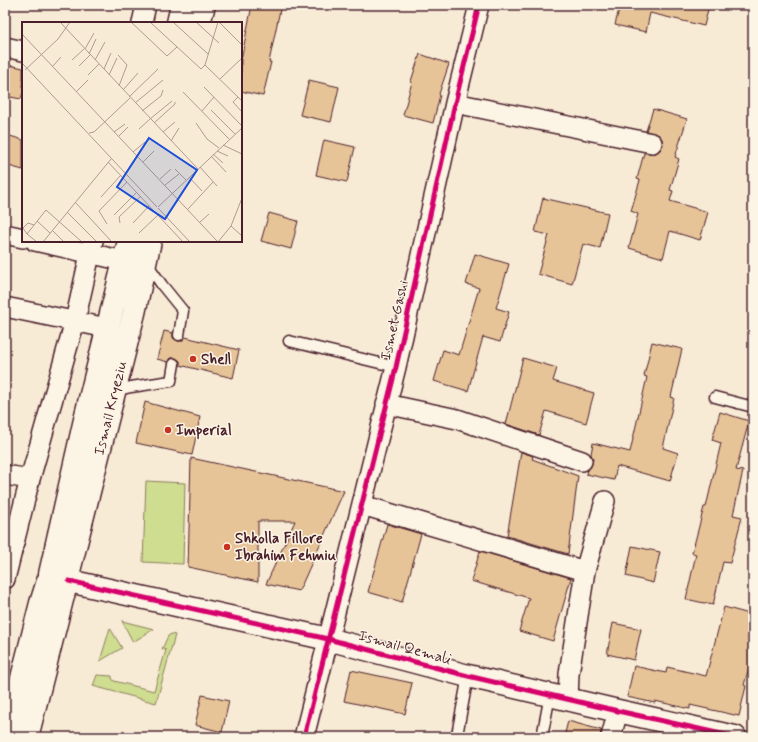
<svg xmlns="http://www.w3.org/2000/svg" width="758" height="742" font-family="Mynerve,sans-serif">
<rect width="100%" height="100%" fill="#f8ebd6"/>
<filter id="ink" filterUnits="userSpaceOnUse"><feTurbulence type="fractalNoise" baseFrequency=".025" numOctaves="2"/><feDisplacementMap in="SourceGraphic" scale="8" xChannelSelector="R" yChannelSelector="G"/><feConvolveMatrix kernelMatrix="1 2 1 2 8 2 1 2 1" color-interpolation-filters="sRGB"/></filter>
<g filter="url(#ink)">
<path fill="#cedd90" stroke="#8c7e5e" d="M146,481l39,2 -2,81 -40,-2z
M122,621l32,8 -21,13z
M110,628l12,20 -22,13z
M171,634l4,1 -19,68 -63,-17 4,-11 15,1v2l2,3 40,10 12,-41 -4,-1 6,-13z"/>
<path fill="#e7c498" stroke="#4a1f2b" d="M252,5h29l-12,57h2l-8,34 -22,-5v-31z
M620,5h89l-5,21 -54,-13 -4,19 -31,-7z
M420,54l29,10 -10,30 1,1 -7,28 -30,-8 9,-33 -1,-1z
M5,64l18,4v24l-2,7 -16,-3z
M309,80l30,7 -8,35 -31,-7z
M653,109l34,10 -12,38 4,2 -9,31 3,1 -3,10 38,11 -8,28 -30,-9 -7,27 -34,-10 9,-34 -7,-3 9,-31 -3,-1 7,-26h12l4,-3 3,-5 -1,-6 -3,-4 -13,-4z
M10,136l13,4v30l-18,-5v-10z
M324,140l31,7 -8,35 -31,-7z
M543,198l65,15 -8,35 -17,-4 -11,40 -34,-10 11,-39 -14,-3z
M269,213l29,8 -7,28 -30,-8z
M475,254l34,10 -13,44 13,4 -9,30 -17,-5 -15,54 -34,-10 9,-31 16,5 20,-67 -13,-4z
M164,331l9,2v5l5,3h4l3,-4 54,13 -6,28 -53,-13v-4l-4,-3h-5l-3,4 -11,-3z
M652,342l30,7 -11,48 3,1 -11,50 15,5 -8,28 -53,-15 -3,14 -28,-6 1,-4 5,-6 1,-5 -2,-5 2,-11 37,9 17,-75 -3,-1z
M523,358l34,10 -4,13 41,12 -8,30 -40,-12 -7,24 -33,-11z
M145,402l55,15 -8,38 -56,-12z
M720,412l29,9 -13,49 7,1 -10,44 9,2 -12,46 -7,-1 -10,43 -27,-6 10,-45 -4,-1 12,-46h2l15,-64 -9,-3z
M521,452l12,4 -1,3 46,17 -10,78 -61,-18z
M191,458l153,33 -45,100 -33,-7 29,-63h-37v61l-70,-15z
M387,524l34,10 -19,68 -34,-10z
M632,546l28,6 -7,31 -27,-7z
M480,551l91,27 -18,63 -34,-10 10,-33 -58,-17z
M724,607l29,8v38l-9,32 2,1 -7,30 -49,-11v4l-35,-8v2l-28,-6 7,-31 32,7 1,-6 39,9z
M613,623l28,6 -7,31 -27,-6z
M351,670l61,13 -7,31 -61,-13z
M202,695l27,6 -7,31 -27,-7z
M568,721l33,9 -1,7h-36z"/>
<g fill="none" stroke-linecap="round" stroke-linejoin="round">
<g stroke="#4a1f2b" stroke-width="13">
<path id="service" d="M146,262l16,23 21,26 -4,24
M289,341l107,26
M114,391l17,-4 40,-6 3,-17
M715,397l38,10
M457,735l11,-59
M542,737l8,-42"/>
</g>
<g stroke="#4a1f2b" stroke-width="22">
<path id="minor" d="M142,23l4,-18
M5,47l18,4
M455,103l197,40
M5,234l18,4
M35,241l89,20
M5,307l102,21
M386,404l71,15 125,42
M5,475l25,4
M362,505l223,66
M5,579l25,-100 45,-158 18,-80
M568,700l1,-26 16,-103 20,-70
M304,737l92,-370 59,-264 24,-98
M611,737l7,-26"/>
</g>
<g stroke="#4a1f2b" stroke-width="25">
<path id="tertiary" d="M69,581l259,58 140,37 150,35 117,26"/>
</g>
<g stroke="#4a1f2b" stroke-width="25">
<path id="secondary" d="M178,23l4,-18
M199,23l5,-18
M50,574l36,-159 43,-174
M68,575l66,-262 16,-72
M7,737l34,-134 7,-22
M27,737l38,-149"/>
</g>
<use href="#service" stroke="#fcf5e5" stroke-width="10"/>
<use href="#minor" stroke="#fcf5e5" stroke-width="19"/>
<use href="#tertiary" stroke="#fcf5e5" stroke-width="22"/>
<use href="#secondary" stroke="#fcf5e5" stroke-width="22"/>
<g stroke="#fcf5e5" stroke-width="8">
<path id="cycleway" d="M69,581l259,58 140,37 150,35 117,26
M304,737l92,-370 59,-264 24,-98"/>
</g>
<use href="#cycleway" stroke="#d6006c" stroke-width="5"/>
</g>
</g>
<g fill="#c8321e" stroke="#fcf5e5" stroke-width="1.5">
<circle cx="193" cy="359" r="4"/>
<circle cx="168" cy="430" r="4"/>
<circle cx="227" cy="547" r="4"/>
</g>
<g text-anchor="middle" stroke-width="3" stroke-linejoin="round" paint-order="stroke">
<g font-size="15" fill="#4a1f2b" stroke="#fcf5e5">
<text transform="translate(394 320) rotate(-77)" y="5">Ismet Gashi</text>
<text transform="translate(110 408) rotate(-76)" y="5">Ismail Kryeziu</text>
<text transform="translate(405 647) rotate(15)" y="5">Ismail Qemali</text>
</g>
<g font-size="15" font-weight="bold" fill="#4a1f2b" stroke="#fcf5e5" text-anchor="start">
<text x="201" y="364">Shell</text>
<text x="176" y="435">Imperial</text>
<text x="235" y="543">Shkolla Fillore<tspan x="235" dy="17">Ibrahim Fehmiu</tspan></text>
</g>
</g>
<g transform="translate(22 22)">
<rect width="220" height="220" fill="#f8ebd6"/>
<path fill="none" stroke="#b29992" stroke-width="1" d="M38,0l138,147M109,0l36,34 10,-9M128,0l51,47 4,-4M151,0l35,32M174,0l23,21M197,0l23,23M0,12l196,208M63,27l9,-16M67,32l7,-15M96,33l9,10 -8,21M50,38l12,-11M73,38l10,-18M0,41l135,144M183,43l37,36M183,43l13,-43M57,44l11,-11M30,45l9,-10M82,47l7,-16M3,48l33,-31 12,-17M66,53l11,-11M87,53l8,-17M198,57l22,-21M182,65l38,39M101,68l15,-17M54,70l12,-12M161,70l46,47M107,75l29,-28M216,75l-5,5 9,10M113,81l28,-23M189,88l24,24M120,89l19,-15 2,-6M180,89l12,-14M128,97l22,-18M132,101l21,-19v-2M174,101l11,16 12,9M117,107l11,-10M92,110l11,-8M141,110l12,-10M67,111l5,-1 36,-34M96,115l10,-10M149,119l8,-13M201,123l19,9M195,129l11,5M111,130l12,-10M191,132l10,9M189,134l15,16M86,140l75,80M121,140l11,-11M178,145l17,19M153,147l11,11M167,155l13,14M138,157l11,-10M143,163l14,-11M79,175l20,-22M53,180l37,40M136,185l84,-79M136,186l32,34M166,187l25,-27M45,190l30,30M92,193l23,-23M15,199l13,12M178,200l9,-8M98,201l-1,-6 22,-21M111,201l16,-17M85,202l-8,-13 28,-29M209,204l11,10M30,208l12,12M117,211l19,-18M5,212l-4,-6 5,-5 6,2M15,220l-10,-8 19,-24 36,32M21,220l68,-83M196,220l13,-16 11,-28"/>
<path fill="#1d4ed8" fill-opacity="0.15" stroke="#1d4ed8" stroke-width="2" d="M127,116l48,32 -32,49 -48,-32z"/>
<rect width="220" height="220" fill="none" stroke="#4a1f2b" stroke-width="2"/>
</g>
<rect width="758" height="742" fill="none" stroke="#fcf5e5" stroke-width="20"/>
<rect x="10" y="10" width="738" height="722" fill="none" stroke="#4a1f2b" stroke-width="1.5" filter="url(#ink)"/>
</svg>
